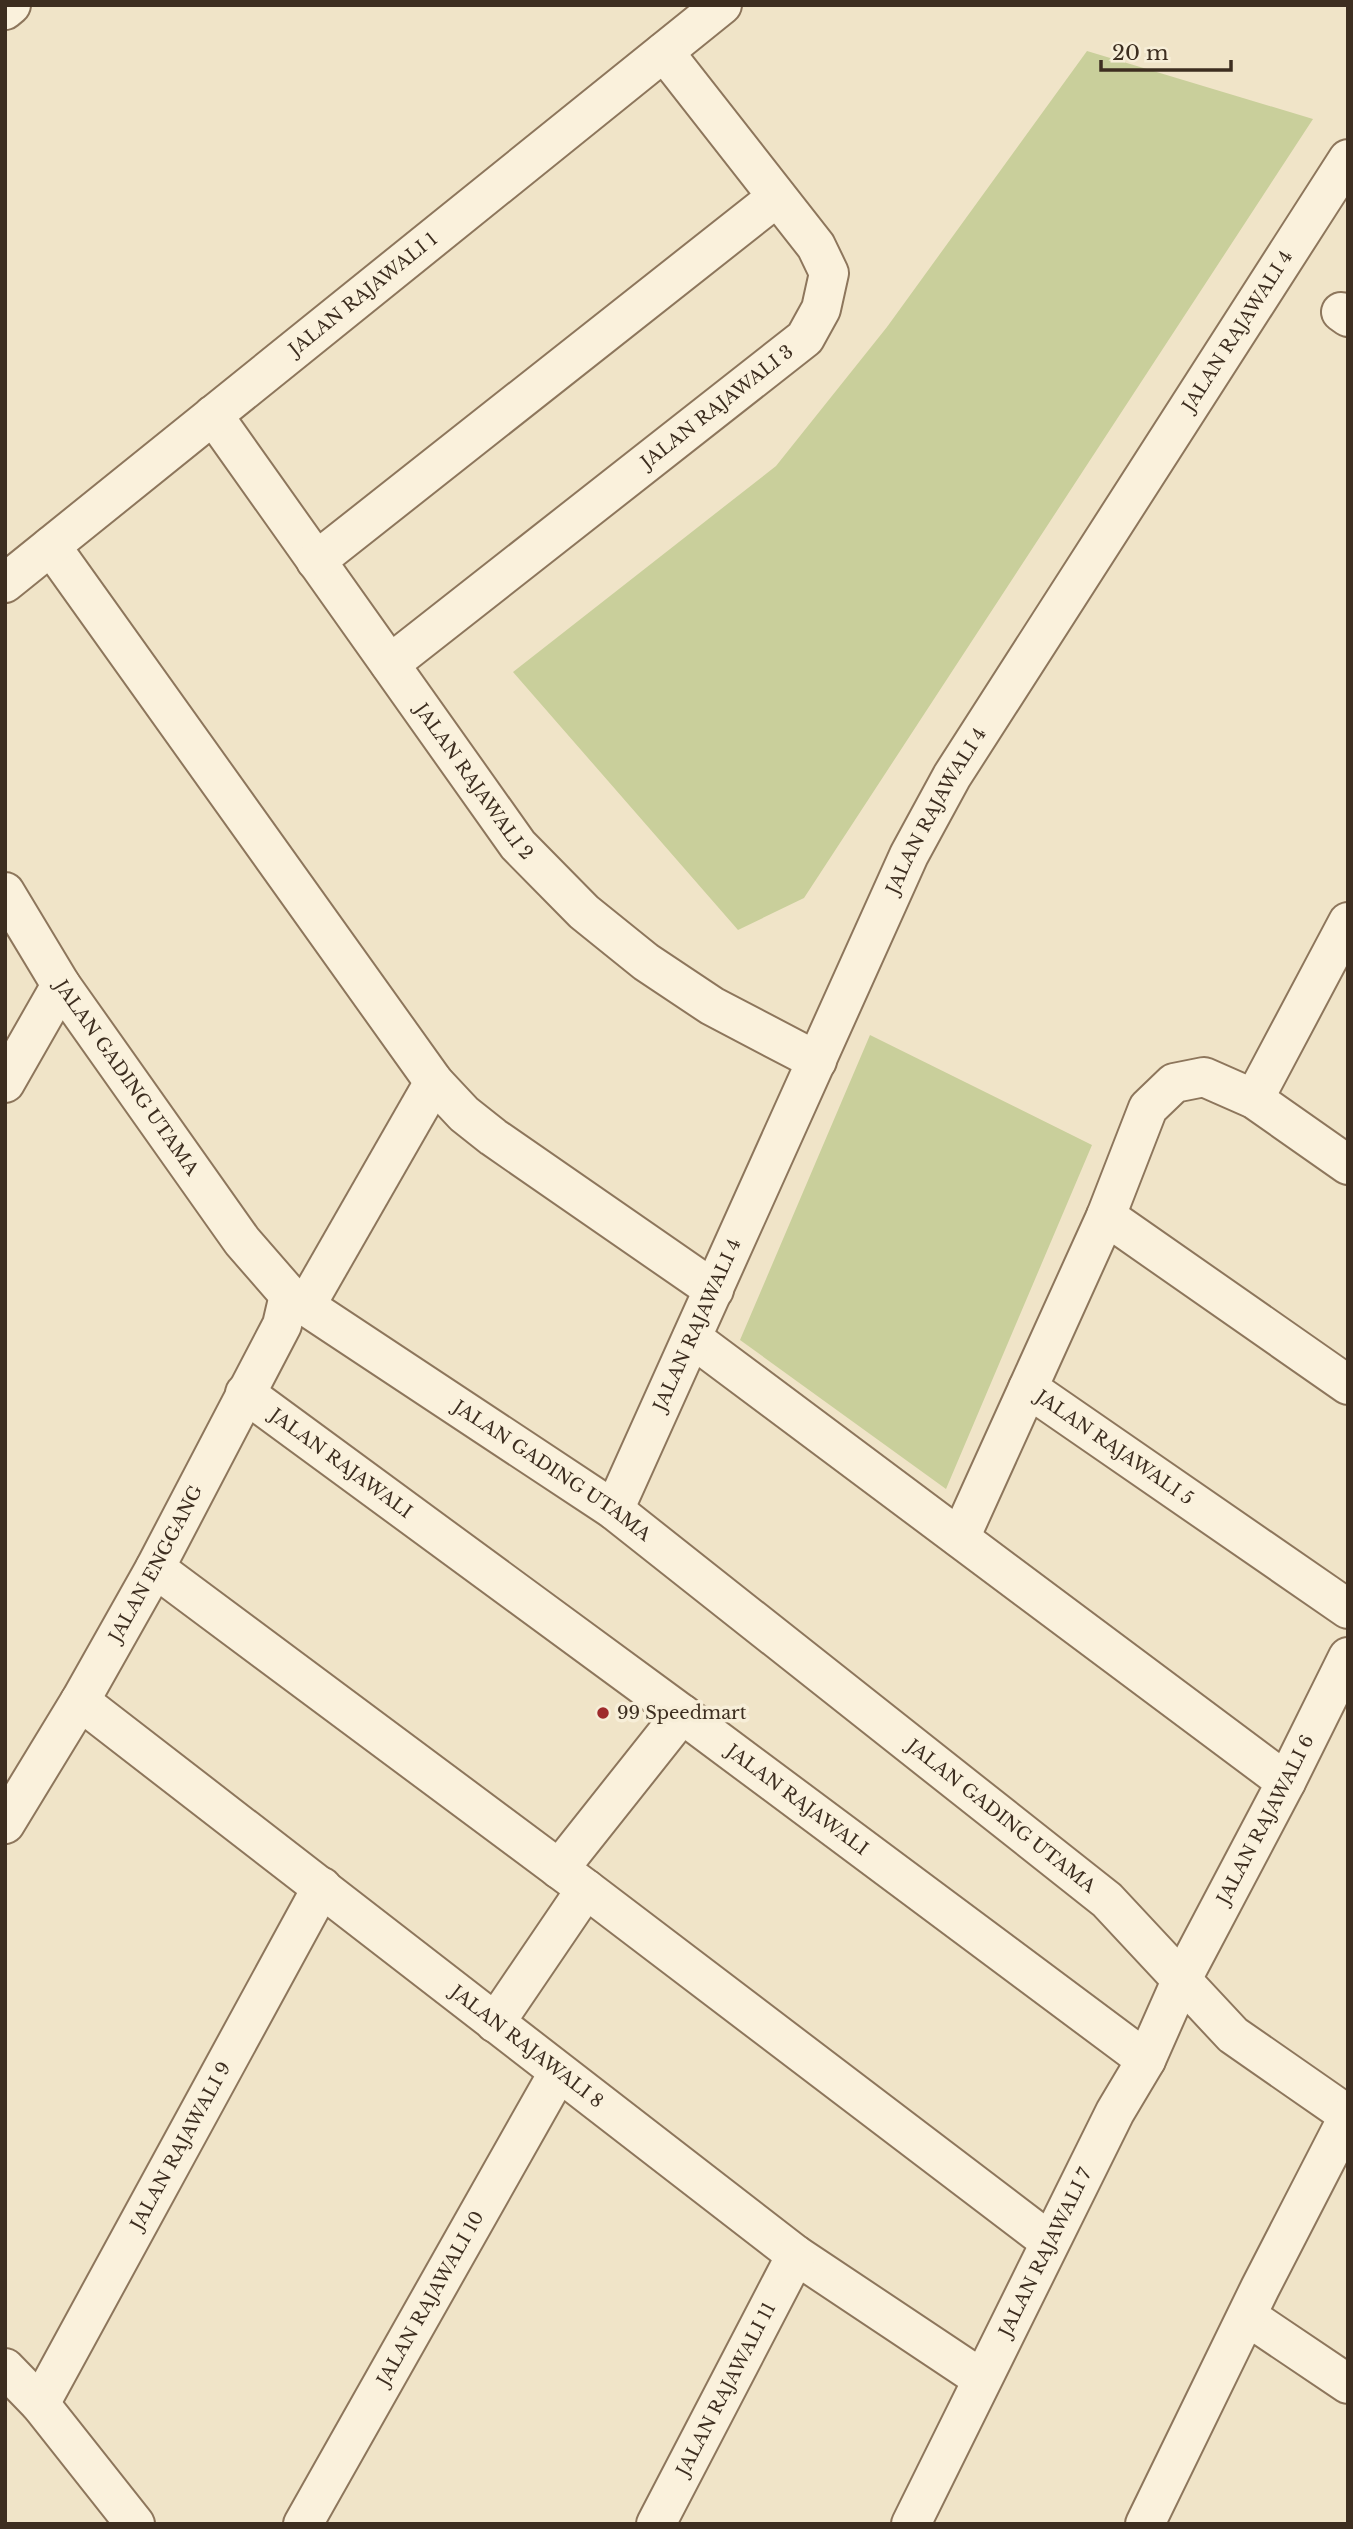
<svg xmlns="http://www.w3.org/2000/svg" width="1353" height="2529" font-family="'Libre Baskerville',serif">
<rect width="100%" height="100%" fill="#f0e4c8"/>
<path fill="#c9cf9b" d="M1087,51l226,68 -509,779 -66,32 -225,-258 263,-206 111,-139z
M870,1035l222,110 -146,344 -206,-149z"/>
<g fill="none" stroke-linecap="round" stroke-linejoin="round">
<g stroke="#8d765c" stroke-width="42">
<g id="minor">
<path d="M5,10l6,-5"/>
<path d="M1341,312l7,5"/>
<path id="s1" d="M213,415l305,430 66,67 62,50 66,44 105,55"/>
<path d="M51,546l383,536 30,32 29,23 221,153"/>
<path d="M316,561l461,-364"/>
<path id="s2" d="M5,583l717,-578"/>
<path id="s3" d="M390,664l415,-326 16,-29 8,-36 -13,-27 -152,-194"/>
<path id="s4" d="M5,892l56,93 181,256 47,54 325,215 493,390 126,135 115,80"/>
<path d="M5,1083l56,-98"/>
<path d="M1254,1099l94,-177"/>
<path id="s5" d="M1348,1165l-94,-66 -50,-22 -30,6 -26,25 -42,108 -78,172 320,221"/>
<path d="M1106,1216l242,169"/>
<path d="M305,1307l129,-225"/>
<path d="M692,1338l594,444"/>
<path id="s6" d="M245,1393l437,321 464,346"/>
<path id="s7" d="M614,1510l295,-655 43,-79 396,-617"/>
<path d="M960,1538l68,-150"/>
<path d="M155,1568l431,321 464,353"/>
<path id="s8" d="M80,1701l716,554 186,124"/>
<path id="s9" d="M5,1824l75,-123 75,-133 127,-243 7,-30"/>
<path d="M559,1869l123,-155"/>
<path d="M495,2023l91,-134"/>
<path d="M1247,2316l101,68"/>
<path d="M5,2368l35,36 95,120"/>
<path id="s10" d="M40,2404l282,-517"/>
<path id="s11" d="M303,2524l255,-451"/>
<path id="s12" d="M656,2524l140,-269"/>
<path id="s13" d="M911,2524l204,-412 31,-52 35,-79 105,-199 62,-125"/>
<path d="M1145,2524l115,-236 88,-171"/>
</g>
</g>
<use href="#minor" stroke="#faf1dc" stroke-width="38"/>
</g>
<circle fill="#9e2a2b" stroke="#f7eed8" stroke-width="2.5" cx="603" cy="1713" r="7"/>
<g text-anchor="middle" stroke-width="7" stroke-linejoin="round" paint-order="stroke">
<g font-size="18" fill="#3d2e20" stroke="#f7eed8">
<text dy="6" stroke="none"><textPath href="#s2" startOffset="460">JALAN RAJAWALI 1</textPath></text>
<text dy="6" stroke="none"><textPath href="#s7" startOffset="1337">JALAN RAJAWALI 4</textPath></text>
<text dy="6" stroke="none"><textPath href="#s3" startOffset="416">JALAN RAJAWALI 3</textPath></text>
<text dy="6" stroke="none"><textPath href="#s1" startOffset="450">JALAN RAJAWALI 2</textPath></text>
<text dy="6" stroke="none"><textPath href="#s7" startOffset="770">JALAN RAJAWALI 4</textPath></text>
<text dy="6" stroke="none"><textPath href="#s4" startOffset="222">JALAN GADING UTAMA</textPath></text>
<text dy="6" stroke="none"><textPath href="#s7" startOffset="203">JALAN RAJAWALI 4</textPath></text>
<text dy="6" stroke="none"><textPath href="#s5" startOffset="646">JALAN RAJAWALI 5</textPath></text>
<text dy="6" stroke="none"><textPath href="#s6" startOffset="119">JALAN RAJAWALI</textPath></text>
<text dy="6" stroke="none"><textPath href="#s4" startOffset="810">JALAN GADING UTAMA</textPath></text>
<text dy="6" stroke="none"><textPath href="#s9" startOffset="301">JALAN ENGGANG</textPath></text>
<text dy="6" stroke="none"><textPath href="#s6" startOffset="686">JALAN RAJAWALI</textPath></text>
<text dy="6" stroke="none"><textPath href="#s4" startOffset="1377">JALAN GADING UTAMA</textPath></text>
<text dy="6" stroke="none"><textPath href="#s13" startOffset="789">JALAN RAJAWALI 6</textPath></text>
<text dy="6" stroke="none"><textPath href="#s8" startOffset="565">JALAN RAJAWALI 8</textPath></text>
<text dy="6" stroke="none"><textPath href="#s10" startOffset="294">JALAN RAJAWALI 9</textPath></text>
<text dy="6" stroke="none"><textPath href="#s13" startOffset="303">JALAN RAJAWALI 7</textPath></text>
<text dy="6" stroke="none"><textPath href="#s11" startOffset="259">JALAN RAJAWALI 10</textPath></text>
<text dy="6" stroke="none"><textPath href="#s12" startOffset="152">JALAN RAJAWALI 11</textPath></text>
</g>
<g font-size="18" fill="#3d2e20" stroke="#f7eed8" text-anchor="start">
<text x="617" y="1719">99 Speedmart</text>
</g>
</g>
<rect width="1353" height="2529" fill="none" stroke="#3d2e20" stroke-width="14"/>
<path d="M1101 60v10h130v-10" fill="none" stroke="#3d2e20" stroke-width="3.5"/>
<text x="1112" y="60" font-size="21" fill="#3d2e20" stroke="#f7eed8" stroke-width="5" paint-order="stroke">20 m</text>
</svg>
